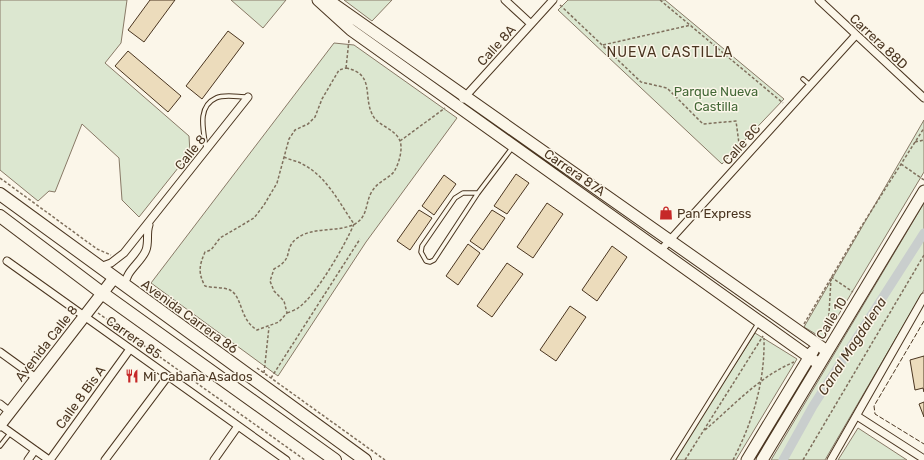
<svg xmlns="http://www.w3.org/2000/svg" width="924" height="460" font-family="Rubik,sans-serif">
<rect width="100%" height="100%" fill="#fbf6e9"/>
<path fill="#dce7d0" stroke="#887966" d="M0,0h127l-6,43 -16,20 84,73 1,17 -51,64 -17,-17 -3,-42 -37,-34 -27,68 -6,-1 -11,10 -38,-31z
M231,0h55l-23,28z
M344,0h48l-20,21z
M568,0h97l119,99 -62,65 -164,-154z
M334,43l20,2 103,73 -91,124 -88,134 -127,-93z
M924,120v52l-100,167 -20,-12z
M924,203v87l-99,170h-54z
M755,333l42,26 -61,101h-62z
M858,428l49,32h-69z"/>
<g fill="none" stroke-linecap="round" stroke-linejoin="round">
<path stroke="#c9cecd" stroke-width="9" d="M783,460l30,-54 111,-173"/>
</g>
<path fill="#ecdcbc" stroke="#4a3520" d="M150,0h25l-31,42 -16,-12z
M228,31l16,12 -42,56 -16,-13z
M128,51l53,45 -13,16 -53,-46z
M516,174l13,9 -22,31 -13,-8z
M444,175l12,9 -22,31 -12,-9z
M547,203l16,11 -30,44 -16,-11z
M419,210l13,8 -22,32 -13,-9z
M492,210l13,8 -22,32 -13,-9z
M468,244l12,9 -22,32 -12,-9z
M612,246l15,11 -30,44 -15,-11z
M507,263l16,11 -31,43 -15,-11z
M570,306l16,11 -30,44 -16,-11z
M924,356v36l-1,-4 -8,2 -5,-30z
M924,402v15l-5,-13z"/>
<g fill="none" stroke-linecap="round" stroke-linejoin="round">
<g stroke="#4a3520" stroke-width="5.5">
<path id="lane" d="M803,79l7,6
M206,149c-2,-17 -10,-42 10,-51 8,-4 22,-1 31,-1
M478,193h-15l-8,5 -33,48 -1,6 5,9 4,1 4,-2 44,-67 34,-45
M0,446l11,-14
M673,460l86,-138"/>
</g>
<g stroke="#4a3520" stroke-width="9">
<path id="street" d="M505,0l26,24
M819,0l105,98
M463,99l90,-99
M661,250l194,-214
M7,261l279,199
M100,267l11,-4 13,-10 124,-156
M125,286c0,-15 16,-23 21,-36 3,-8 0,-17 3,-25
M0,352l36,26
M0,404l10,8
M857,416l67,43
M0,425l49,35
M28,460l7,-10
M50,460l80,-111
M105,460l63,-84
M214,460l24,-34
M831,460l93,-163"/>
</g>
<g stroke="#4a3520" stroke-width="13">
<path id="secondary" d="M318,0l33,30 468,334
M328,0l499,351
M0,425l114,-147
M747,460l66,-109
M762,460l162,-269"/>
</g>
<g stroke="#4a3520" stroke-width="14">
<path id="primary" d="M0,194l365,266
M0,216l102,77 233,167"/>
</g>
<path stroke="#7f6f5c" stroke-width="1.5" stroke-dasharray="3 2" stroke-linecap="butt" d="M660,0l123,103
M560,5l81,77 26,6 36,36 33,-3 4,30
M603,45l88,-20
M346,68c29,6 17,27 26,46 5,12 23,14 28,27 3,8 -1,22 -5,29 -5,9 -17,10 -24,23 -6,12 -3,23 -16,31 -18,9 -43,2 -59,15 -13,11 -1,19 -22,30l-4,12 4,10 10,10 3,12 -8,9 -22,8c-18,-11 -14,-33 -27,-40 -6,-3 -18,-2 -25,-4 -7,-13 -6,-20 0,-34l6,-2 9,-12 34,-20 10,-13 13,-22 12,-44 6,-9 13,-6 7,-7 7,-18 17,-29z
M346,68l3,-28
M400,141l45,-33
M915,142l9,-2
M284,157c6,3 14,4 20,8 23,12 36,39 50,59 -9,21 -38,72 -56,84 -3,2 -8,4 -11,5
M901,164l23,16
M0,178l97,71 14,6
M831,277l22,15
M98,313l207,147
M804,324l57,-97 63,-99
M828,331l3,-52
M257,368l128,92
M264,373l5,-46
M271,378l89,-139
M705,430c28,-24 55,-54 89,-68
M685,460l78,-124
M733,460c20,-39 32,-78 31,-122
M803,460l121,-205"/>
<use href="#lane" stroke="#fbf6e9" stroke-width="3.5"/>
<use href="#street" stroke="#fbf6e9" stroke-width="7"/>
<use href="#secondary" stroke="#fbf6e9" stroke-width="11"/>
<use href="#primary" stroke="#fbf6e9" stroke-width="12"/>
<path stroke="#4a3520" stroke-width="1" stroke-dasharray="5 2" stroke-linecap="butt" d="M924,321l-50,85 1,8 49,30"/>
</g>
<defs>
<g id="shop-bare" transform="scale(1.08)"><path d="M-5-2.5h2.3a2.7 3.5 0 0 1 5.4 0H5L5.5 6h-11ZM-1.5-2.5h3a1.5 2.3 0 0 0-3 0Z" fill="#c62828" stroke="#fbf6e9" stroke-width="2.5" paint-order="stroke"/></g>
<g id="restaurant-bare" transform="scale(1.08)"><path d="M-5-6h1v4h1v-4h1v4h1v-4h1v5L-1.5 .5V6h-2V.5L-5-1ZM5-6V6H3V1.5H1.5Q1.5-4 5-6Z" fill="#c62828" stroke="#fbf6e9" stroke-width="2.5" paint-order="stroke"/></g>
</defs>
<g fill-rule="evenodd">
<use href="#shop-bare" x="666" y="213"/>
<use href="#restaurant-bare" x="132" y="376"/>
</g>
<g text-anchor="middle" stroke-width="3" stroke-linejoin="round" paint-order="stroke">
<g font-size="13" fill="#4a3520" stroke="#fbf6e9">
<text transform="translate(879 41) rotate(43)" y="5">Carrera 88D</text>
<text transform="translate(496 45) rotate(-48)" y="5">Calle 8A</text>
<text transform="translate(741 144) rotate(-48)" y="5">Calle 8C</text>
<text transform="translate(190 152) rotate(-51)" y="5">Calle 8</text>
<text transform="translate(575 172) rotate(35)" y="5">Carrera 87A</text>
<text transform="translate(190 316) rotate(36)" y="5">Avenida Carrera 86</text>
<text transform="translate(831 318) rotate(-59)" y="5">Calle 10</text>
<text transform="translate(134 337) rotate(35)" y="5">Carrera 85</text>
<text transform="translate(46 343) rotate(-52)" y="5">Avenida Calle 8</text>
<text transform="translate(80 397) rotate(-54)" y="5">Calle 8 Bis A</text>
</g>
<g font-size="13" fill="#436837" stroke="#fbf6e9">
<text x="716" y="96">Parque Nueva<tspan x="716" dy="15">Castilla</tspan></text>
</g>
<g font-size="13" fill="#4a3520" stroke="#fbf6e9" text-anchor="start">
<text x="677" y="218">Pan Express</text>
<text x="143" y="381">Mi Cabaña Asados</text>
</g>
<g font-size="14" letter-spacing="1" fill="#4a3520" stroke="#fbf6e9">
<text x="670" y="57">NUEVA CASTILLA</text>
</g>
<g font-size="14" font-style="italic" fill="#4a3520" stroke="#fbf6e9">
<text transform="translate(852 346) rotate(-57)" y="5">Canal Magdalena</text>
</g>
</g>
</svg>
